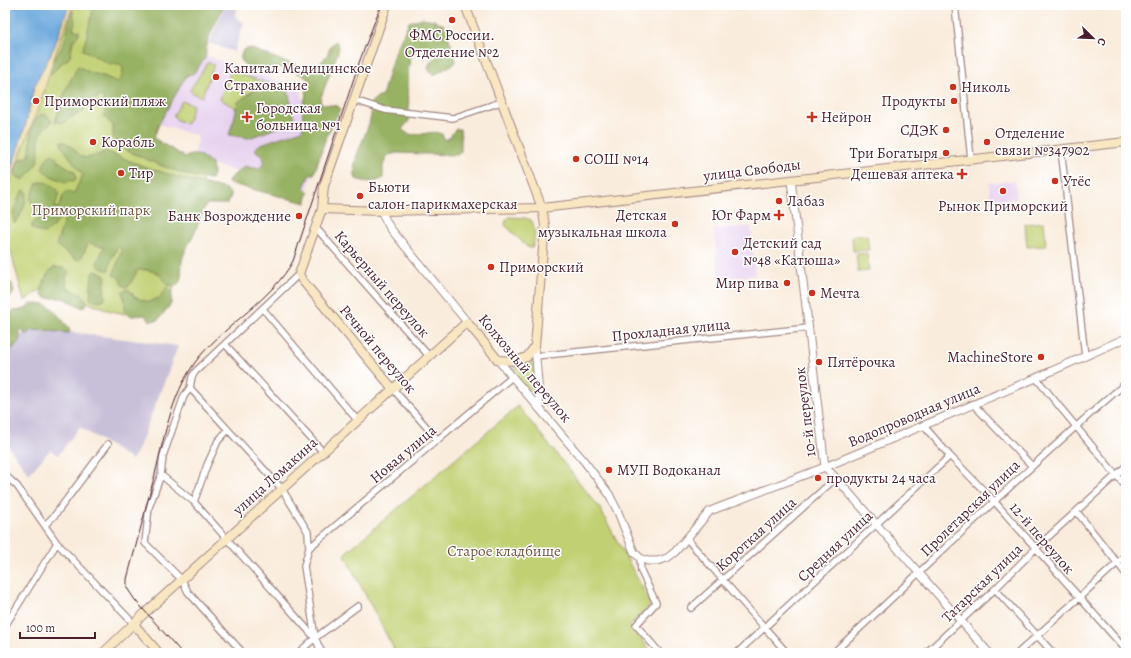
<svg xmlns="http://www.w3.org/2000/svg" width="1131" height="658" font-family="Alegreya,serif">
<rect width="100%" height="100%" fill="#fff"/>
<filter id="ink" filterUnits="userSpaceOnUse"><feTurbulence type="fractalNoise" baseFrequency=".025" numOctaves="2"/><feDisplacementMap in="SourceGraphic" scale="8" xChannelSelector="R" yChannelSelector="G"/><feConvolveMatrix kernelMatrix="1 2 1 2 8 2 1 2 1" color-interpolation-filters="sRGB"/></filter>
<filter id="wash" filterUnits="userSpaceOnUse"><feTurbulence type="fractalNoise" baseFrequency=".012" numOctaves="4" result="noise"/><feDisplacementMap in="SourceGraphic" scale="16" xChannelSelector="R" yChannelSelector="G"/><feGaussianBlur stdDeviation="0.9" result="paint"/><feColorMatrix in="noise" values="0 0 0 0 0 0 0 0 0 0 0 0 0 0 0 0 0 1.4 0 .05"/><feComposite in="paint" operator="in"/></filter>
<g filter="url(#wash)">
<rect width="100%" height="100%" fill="#f9ecdc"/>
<path fill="#e7d2ef" d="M197,52l103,37 2,10 31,10 -27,85 -112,-36 4,-22 -39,-12z
M1015,181l2,18 -27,2 -1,-18z
M751,226l4,49 -36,3 -5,-49z"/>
<path fill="#c8bfd8" d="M225,5l13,1 -3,10 9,7 -10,29 -25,-9z
M48,329l130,17 -37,96 -9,18 -52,-33 -22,28 -8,-5 -21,24 -24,-32v-88l21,-24z"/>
<path fill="#c1d072" stroke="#86784e" d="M73,5h143l-61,119 -7,23 58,16 -6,29 -31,113 -43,6 -1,3 -22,-5v-2l-7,-1 -47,-21 -25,16 -15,-56 -4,-2v-48l37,-97 11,-37z
M208,62l6,3 -12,32c-4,-2 -10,-3 -12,-7z
M231,71l36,12 -4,5 -10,3 -15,11 -1,7 -17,-10z
M182,101l11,4 -6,19 -10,-4 -3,-4v-2z
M509,217l16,1 6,2c5,7 4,21 1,28l-5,-1 -22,-22 1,-5z
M1044,222l2,24 -19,1 -2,-23z
M867,235l2,15 -16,1 -1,-15z
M867,253l2,18 -11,1 -2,-18z
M532,359l2,2 1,25 -2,8 -4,-1 -19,-24v-1c11,0 14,0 22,-9z
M518,406l81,101 52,97 -21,22 23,27h-257l-52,-99z"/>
<path fill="#98b264" stroke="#716848" d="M94,5h130l-16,34 -3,19 -11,15 -8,3 -27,48 -5,13 1,2 30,18c12,-5 18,-1 27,7l1,8 -1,7c-31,-2 -68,-21 -97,-34l-2,-10v-9l-8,-9 -2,-21 -4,1 -10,5 -5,9 -16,8 -4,4 -9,-1 11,-33 12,-23 11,6 17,5 11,5 5,-5 1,-9 -2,-4h-11l-27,-14z
M73,10l2,13 -2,5 2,2 4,1v3l-6,7 -3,15 -3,4 -4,2 -13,13c-2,-11 8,-19 12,-28 5,-10 7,-24 9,-34z
M422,18l12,2 10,5 11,31v7l-21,12 -6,-6c2,-12 9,-9 14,-18 -10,-5 -21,-2 -31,2l-3,19 1,49 -7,8c11,13 27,-1 40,5l2,6 7,-3 1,-4 4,-4h4l1,9v14l-4,3 -60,-2 -9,2 -5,10v13c-9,6 -17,4 -27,1 -7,-20 12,-43 15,-64 1,-4 -2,-8 0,-12 2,-4 7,-5 11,-7l11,-39 16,-35z
M336,41l3,5 -1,6 -17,45 -1,5 3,2 15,2 2,3 -14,28 -12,37h-4l-6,13 5,5 -3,8v3l-78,-20 1,-4 16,-13 7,2h9l3,-7 -1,-5 -7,-5 -1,-3 6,-4 41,-14c2,-8 0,-15 1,-23 2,-9 5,-18 5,-28 -8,-7 -26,-13 -37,-12 -9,0 -12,5 -22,2l-8,-8v-5l2,-6 7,-2 35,14 10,2 7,5 8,3 5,-2 12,-15 5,-11z
M267,83l21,7 7,31 -46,17 -20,-3 5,-16 4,-17 15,-11 10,-3z
M40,115h7l5,7c-4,4 -10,7 -11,12 -3,7 -2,15 -2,22 -1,8 -10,19 -16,24l-7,-4 -1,-5 4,-11 10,-4c4,-14 -2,-30 11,-41z
M60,141c22,4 13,28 45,10l40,16 43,13 38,9 5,6 -3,9h-21c-6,8 -7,16 -11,25 -4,10 -10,19 -13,28 -4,11 2,22 -7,29l-9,-1c-6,-13 -17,-16 -29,-15l-8,14 -3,3 -5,-2 -3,-8 -6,-2 9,-24 -4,-5 -7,14 -2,10c-6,0 -9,-2 -12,-7l7,-16 -16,-4 -6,14 -5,3 -21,-15 11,-33c-11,6 -17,31 -35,16v-4l10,-8c-3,-7 -9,-10 -12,-17l7,-16c8,-3 17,2 22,9l-4,15 3,1 6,-14 3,-3 4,2 2,2 10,-20 -20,-27z
M52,154l3,2 3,5 17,11 1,7 -3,2 -4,-1 -2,3 -18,-8 -7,-6c2,-6 4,-12 10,-15z
M24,190l3,2c-1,11 -5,24 -13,32 -3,-10 3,-26 10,-34z
M55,267l9,1 5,4 -3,5 1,10 17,9 3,7 -4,5 -20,-10h-17l-4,-4c-1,-9 5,-23 13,-27z
M94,271l6,1 6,5 -2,11 1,11 -6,2 -9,-2 2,-25z
M5,280l7,4 2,9 -5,5 -4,2z
M167,287l5,5 -1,12 -13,16 -8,1 -5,-6 -12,1 -5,-1 -3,-5v-9l-3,-9 5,-3 5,3 2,5 15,5 10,-4z
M30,304h14l8,4 18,21 -1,4 -20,-2 -19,-1 -2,4h-3l-5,-5v11l-15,17v-42l3,-3 18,-3z"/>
<path fill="#eeda9e" stroke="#9c7c64" d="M69,5h4l-20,56 -11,37 -37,97v-14l9,-20 12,-38 8,-36 21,-42z"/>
<path fill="#6aa7db" stroke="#5a6383" d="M5,5h64l-14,40 -21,42 -8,36 -12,38 -9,20z"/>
</g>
<g filter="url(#ink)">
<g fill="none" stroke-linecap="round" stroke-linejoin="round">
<g stroke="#a28684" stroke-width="8">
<path id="minor" d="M955,5l16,154
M354,100l31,10 68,8 48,-16
M1061,149l24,207
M316,228l113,128
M263,309l95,112
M225,344l98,108
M536,356l273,-28
M1036,378l90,109
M190,388l92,101 26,43 1,16 -5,18 11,72
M393,389l45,51
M973,404l59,62
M923,425l27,31 44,45 132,149
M5,475l12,11 40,57 76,80
M161,475l33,27 121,136 7,15
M194,502l13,-37 11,-24 10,-11
M1077,512l49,62
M45,525l10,-10 53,-71
M687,539l100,114
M309,548l203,-171
M640,558l1,13 15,32 -20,22 24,28
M995,589l58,64
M691,608l145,-130
M5,626l52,-83
M243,653l-55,-61 -6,-12 -37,-37 4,-36 12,-32 2,-19 21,-60 6,-8 2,-11 3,-5 104,-98
M298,653l17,-15 43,-32
M737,653l213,-197
M833,653c98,-90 192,-184 293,-270
M926,653l69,-64 40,-40 91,-83
M1018,653l108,-98"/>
</g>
<g stroke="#a28684" stroke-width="9">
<path id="tertiary" d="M791,180l34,287 11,11 153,175
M381,211l9,17 77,94
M535,346l5,62
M498,360l86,101 25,33 9,18 16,40 6,6 8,3h9l10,-3 8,-6 35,-41 115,-44 211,-89 90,-40"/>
</g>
<g stroke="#a28684" stroke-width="10">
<path id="secondary" d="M387,5l-63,181 -2,23 -23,65 3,6 91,109
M322,209l59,2 161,-3 584,-66
M133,623l26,30
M103,653l43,-41 321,-290 31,38 17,1 12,-4 8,-11 10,-121 -3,-17 -77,-203"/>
</g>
<use href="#minor" stroke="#fff" stroke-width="5.5"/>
<use href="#tertiary" stroke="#fff" stroke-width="7"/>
<use href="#secondary" stroke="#f9e7c3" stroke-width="8"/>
<path stroke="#4a1f2b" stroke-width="1" d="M182,653l-47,-53 -8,-12v-9c9,-35 19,-70 28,-105 10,-41 18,-85 45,-118 27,-32 73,-58 93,-95l67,-201 21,-55"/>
</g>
</g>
<g fill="#c8321e" stroke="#fff" stroke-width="1.5">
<circle cx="452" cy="20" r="4"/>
<circle cx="216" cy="77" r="4"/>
<circle cx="953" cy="87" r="4"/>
<circle cx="36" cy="101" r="4"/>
<circle cx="954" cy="101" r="4"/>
<path d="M245 111h4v4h4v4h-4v4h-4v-4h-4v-4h4z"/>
<path d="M810 111h4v4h4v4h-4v4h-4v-4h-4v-4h4z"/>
<circle cx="946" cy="130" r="4"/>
<circle cx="93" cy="142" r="4"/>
<circle cx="987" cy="142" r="4"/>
<circle cx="946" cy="153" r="4"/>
<circle cx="576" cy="159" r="4"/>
<circle cx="121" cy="173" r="4"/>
<path d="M960 168h4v4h4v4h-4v4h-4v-4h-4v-4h4z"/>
<circle cx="1055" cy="181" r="4"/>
<circle cx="1003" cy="191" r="4"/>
<circle cx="360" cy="196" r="4"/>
<circle cx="779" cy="201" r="4"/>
<path d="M777 209h4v4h4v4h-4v4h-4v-4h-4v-4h4z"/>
<circle cx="299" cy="216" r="4"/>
<circle cx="675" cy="224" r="4"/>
<circle cx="735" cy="252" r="4"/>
<circle cx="491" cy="267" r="4"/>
<circle cx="787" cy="283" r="4"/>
<circle cx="812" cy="293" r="4"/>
<circle cx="1041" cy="357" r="4"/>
<circle cx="819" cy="362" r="4"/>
<circle cx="609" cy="470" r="4"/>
<circle cx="818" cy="478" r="4"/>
</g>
<g text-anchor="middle" stroke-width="3" stroke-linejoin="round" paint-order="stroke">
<g font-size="15" fill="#4a1f2b" stroke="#fff" text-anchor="start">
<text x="452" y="40" text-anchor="middle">ФМС России.<tspan x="452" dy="17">Отделение №2</tspan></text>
<text x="224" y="73">Капитал Медицинское<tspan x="224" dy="17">Страхование</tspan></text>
<text x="961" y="92">Николь</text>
<text x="44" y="106">Приморский пляж</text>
<text x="946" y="106" text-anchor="end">Продукты</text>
<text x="256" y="113">Городская<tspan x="256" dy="17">больница №1</tspan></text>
<text x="821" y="122">Нейрон</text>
<text x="938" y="135" text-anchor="end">СДЭК</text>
<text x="995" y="138">Отделение<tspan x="995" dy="17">связи №347902</tspan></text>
<text x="101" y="147">Корабль</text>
<text x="938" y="158" text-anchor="end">Три Богатыря</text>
<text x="584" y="164">СОШ №14</text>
<text x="129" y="178">Тир</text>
<text x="954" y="179" text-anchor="end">Дешевая аптека</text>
<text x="1063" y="186">Утёс</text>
<text x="368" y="192">Бьюти<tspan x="368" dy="17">салон-парикмахерская</tspan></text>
<text x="787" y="206">Лабаз</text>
<text x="1003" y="211" text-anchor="middle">Рынок Приморский</text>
<text x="667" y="220" text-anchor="end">Детская<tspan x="667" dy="17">музыкальная школа</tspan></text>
<text x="771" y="220" text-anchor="end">Юг Фарм</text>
<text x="291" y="221" text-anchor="end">Банк Возрождение</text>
<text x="743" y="248">Детский сад<tspan x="743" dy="17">№48 «Катюша»</tspan></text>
<text x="499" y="272">Приморский</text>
<text x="779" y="288" text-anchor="end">Мир пива</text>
<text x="820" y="298">Мечта</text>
<text x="1033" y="362" text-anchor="end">MachineStore</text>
<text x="827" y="367">Пятёрочка</text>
<text x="617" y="475">МУП Водоканал</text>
<text x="826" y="483">продукты 24 часа</text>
</g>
<g font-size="15" fill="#4a1f2b" stroke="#fff">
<text transform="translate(752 170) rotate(-7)" y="5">улица Свободы</text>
<text transform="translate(382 284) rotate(49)" y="5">Карьерный переулок</text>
<text transform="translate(671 330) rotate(-6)" y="5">Прохладная улица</text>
<text transform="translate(378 349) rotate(50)" y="5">Речной переулок</text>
<text transform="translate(525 368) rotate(50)" y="5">Колхозный переулок</text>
<text transform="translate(805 412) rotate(-97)" y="5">10-й переулок</text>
<text transform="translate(914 415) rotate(-23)" y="5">Водопроводная улица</text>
<text transform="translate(403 454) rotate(-40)" y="5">Новая улица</text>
<text transform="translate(275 476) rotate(-42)" y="5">улица Ломакина</text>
<text transform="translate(970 508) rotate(-44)" y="5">Пролетарская улица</text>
<text transform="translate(756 534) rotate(-42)" y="5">Короткая улица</text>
<text transform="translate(1042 538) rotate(49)" y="5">12-й переулок</text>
<text transform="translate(835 546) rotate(-43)" y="5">Средняя улица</text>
<text transform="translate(982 583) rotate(-44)" y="5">Татарская улица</text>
</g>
<g font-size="15" fill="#6e5440" stroke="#fff">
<text x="91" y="215">Приморский парк</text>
<text x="504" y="556">Старое кладбище</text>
</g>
</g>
<rect width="1131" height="658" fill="none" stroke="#fff" stroke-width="20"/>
<g transform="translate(1093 38) rotate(113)" stroke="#ffffff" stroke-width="3" paint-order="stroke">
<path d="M0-3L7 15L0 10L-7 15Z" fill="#4a1f2b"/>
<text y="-6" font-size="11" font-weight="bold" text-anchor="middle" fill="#4a1f2b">С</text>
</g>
<path d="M20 632v6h75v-6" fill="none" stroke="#4a1f2b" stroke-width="2"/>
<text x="26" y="632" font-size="12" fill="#4a1f2b" stroke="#ffffff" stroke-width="3" paint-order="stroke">100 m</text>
</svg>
